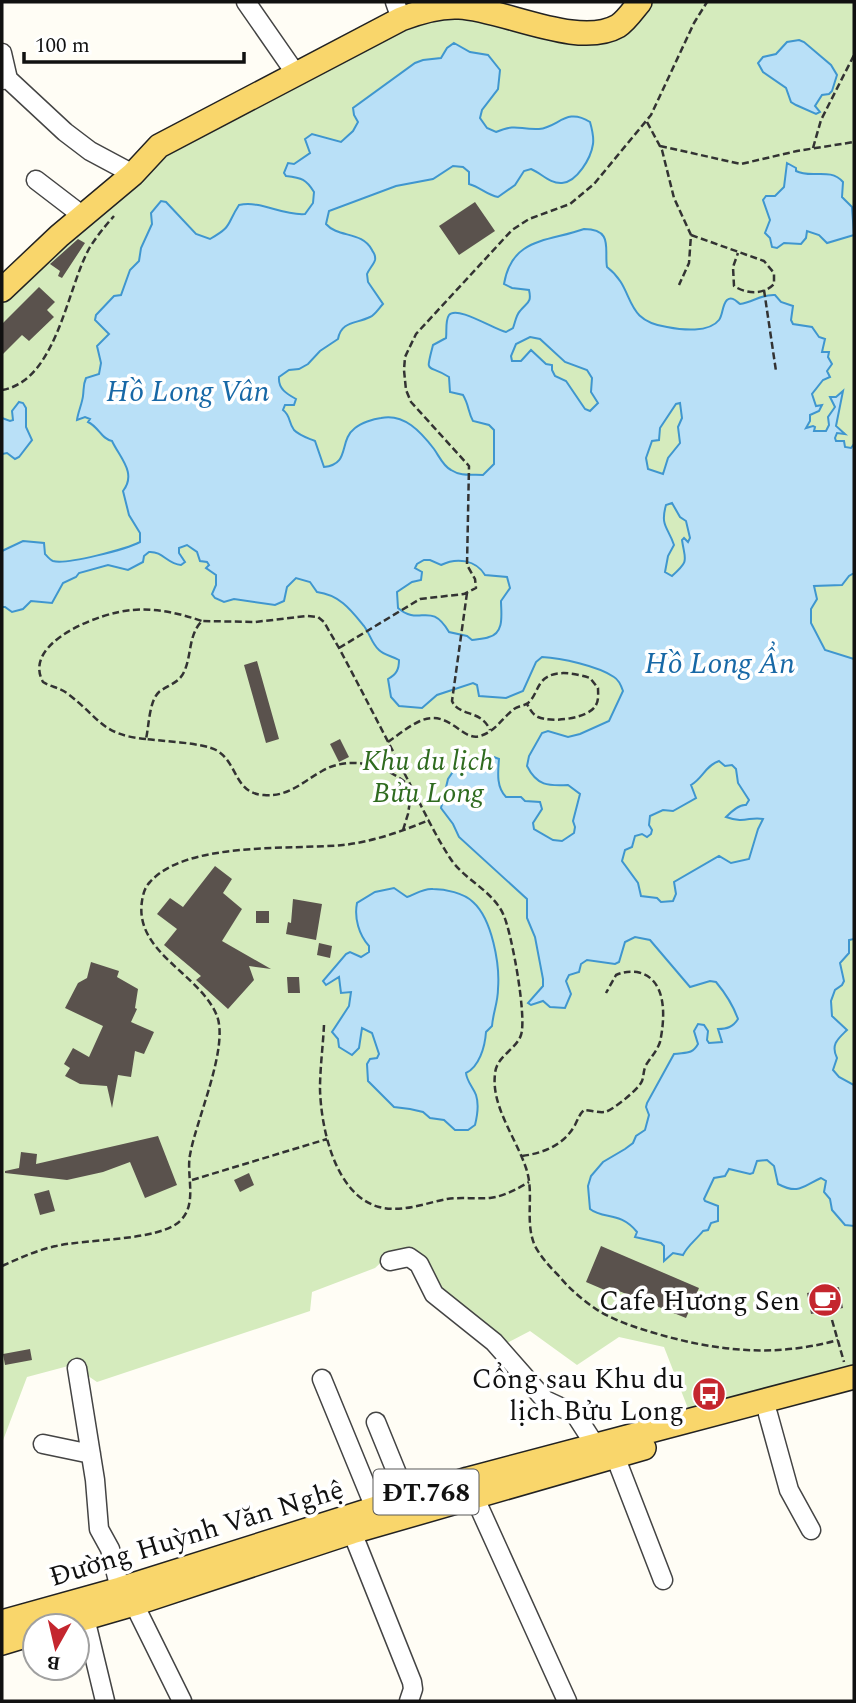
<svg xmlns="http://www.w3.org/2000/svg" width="856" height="1703" font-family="Spectral,serif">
<rect width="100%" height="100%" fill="#fffdf5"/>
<path fill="#d5ebbd" d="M651,2h203v1366l-165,43 -25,-64 -45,-10 -42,28 -47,-34 -27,14 -65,-55 -14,-28 -37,-5 -12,11 -63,24 -2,19 -213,71 -25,-17 -45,12 -25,66v-1141l163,-149 238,-126 55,-12 123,27z"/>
<path fill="#b9e0f7" stroke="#3f96cf" stroke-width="2" fill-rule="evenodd" d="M799,40l5,2 27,23 6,10 -5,16 -3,3 -7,1 -7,11 5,6 -4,2 -20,-9 -5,-3 -5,-14 -23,-16 -5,-9 5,-6 13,-3 11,-12z
M454,43l16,9 18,3 12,15 -2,19 -16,21 -2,8 7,10 9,4c22,-9 22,-2 43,-3 20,-2 27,-22 51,-7 2,7 4,15 3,22 -2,14 -16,38 -31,39 -12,1 -21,-10 -31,-14l-7,2 -9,14 -17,12c-11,-2 -18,-10 -29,-13v-12l-6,-5 -10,-1 -20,13 -37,7 -67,25 -3,13c12,14 36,7 46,26 2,4 4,5 3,10 -1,4 -6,9 -8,14l1,8 15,22c-4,4 -8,11 -13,13 -14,7 -29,4 -32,22l-18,12 -12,13 -9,5 -10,1 -10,7c-1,12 8,17 17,22l-2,6h-9l-2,5c8,6 5,12 11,20 6,6 14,8 21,11l9,26c27,-3 14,-26 31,-39 6,-5 18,-9 26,-10 23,-5 40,14 53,31 5,7 9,17 17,21 11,7 20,4 32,5l11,-11v-34l-5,-5 -16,-4c-5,-9 -4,-16 -10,-26l-13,-3 -1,-15c-22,-14 -24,-1 -16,-32l13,-7c1,-7 -1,-17 3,-23 8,-10 46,15 57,17l7,-4c2,-5 3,-13 7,-17 7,-9 12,-8 9,-21l-17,-2 -8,-4c8,-47 44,-42 80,-55 30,0 20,21 23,38 30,23 14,53 60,60 15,3 42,6 52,-7 4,-5 3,-15 8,-20 5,-4 9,1 13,4 13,-2 22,-10 35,-9l6,7 12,4 -2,14 2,4 19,3 7,10 6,2 -3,13h7l-1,5 4,7 -5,7 3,6 -7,3 -11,14 4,12 6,-1 -3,6 -9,4v6l-4,7 7,-2 2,1 -1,4h12l3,-6 -1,-8 7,-10 -5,-10h6l7,-6 -7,35 9,8 -8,-1 -2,5 1,3h8l1,6 6,1 3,-4v129l-5,3 -7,9 -28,1 3,13 -6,10v14l14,27 29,9v280l-5,1v13l-9,10 4,18 -2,4 -7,5 -4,11 1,15 15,14c-8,8 -17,14 -10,28l-4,12 6,7 15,8v141l-9,-1 -13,-15 -2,-11 -6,-7 2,-11 -5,-3c-18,8 -22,17 -43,6l-4,-18 -7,-6 -10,1 -4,12 -3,1 -21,-5 -4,7 -11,2 -10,21 1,2 13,5v15l-7,2 -3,7 -5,1c-7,9 -15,14 -20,24l-10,-2 -9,8v-15l-3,-3 -26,-6 2,-5c-17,-21 -33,-12 -47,-23l-2,-23 3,-10 12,-14 22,-13 8,-6 3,-7 9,-6 4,-15 -3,-8 1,-4 27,-49c11,-2 18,1 24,-10l-4,-13 4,-7 6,1 4,6 -1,9 2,3 13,-1 -4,-13c9,0 15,-2 20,-10 -5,-14 -12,-25 -22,-37l-6,-1 -20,6 -40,-47 -15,-3 -10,5 -6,20 -4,2 -28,-4 -6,4 -2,8 -10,3 -3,6 5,13 -6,14 -15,-1 -7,-6 -12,4 -3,-2 15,-17v-7l-8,-42 -8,-19v-19l-68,-62 -6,-13 -12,-16 7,-29 11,-16 35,-6 5,2c-1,13 -3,28 7,38h15l4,4 15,1 2,7 -9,14 1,6 19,11 9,1 12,-8 1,-6 -2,-6 7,-27 -12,-9c-20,1 -31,1 -41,-19l2,-10 13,-23 6,-2 20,6 12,-3 29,-13 14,-30c-2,-6 -4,-11 -9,-14 -16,-11 -53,-19 -72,-20l-6,5 -13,29 -17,7 -27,-2 -2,-11 -4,-2 -36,12 -15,13 -23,-2 -8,-9 -3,-18c9,-5 11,-10 11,-19 -7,-4 -15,-5 -20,-10 -7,-6 -9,-16 -15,-24 -13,-16 -24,-31 -47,-34l-7,-10 -14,-4 -9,9 -3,14 -9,4 -41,-6 -10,3 -9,-4 -3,-4 4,-9v-10l-10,-7 3,-3 -2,-3 -7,-1 -3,-9 -10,-7 -8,3v5l6,9 -4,3c-14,-1 -18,-14 -32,-13l-5,4 -1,6 -15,8 -20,-5 -29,8 -3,4 -13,6 -11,20 -21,-2 -8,8 -11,3 -7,-5h-3v-56l21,-10 21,2 1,11c2,2 5,6 8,7 13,4 74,-12 87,-19v-9l-11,-18 -6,-24c14,-18 -3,-33 -11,-50 -11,-2 -13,-14 -24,-19l2,-3 -5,-2 -8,3c1,-8 5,-16 6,-24 1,-8 0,-11 3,-18l13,-4 2,-11 -4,-17 12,-12 -14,-14 1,-5 18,-19 7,-1 9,-25 9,-9 2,-13 11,-24 -1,-11 10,-12 5,1 30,32 14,5c23,-13 16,-14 29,-34 22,-5 43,11 66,9l8,-11 1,-11c-8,-13 -12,-14 -28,-16l-2,-3 4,-10 6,1 16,-11 -5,-14 7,-5 29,8 12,-11 5,-9 -4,-7 -1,-7 62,-45 8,-3 18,-2 6,-10zM530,337l10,2 25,23 22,8 5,8 -1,14 7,11 -8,8 -5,-2 -19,-28 -11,-5 -3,-6v-5l-6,-1 -15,-14 -10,11h-9l-1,-5 5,-12zM680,403l2,15 -4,9 2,16 -12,15 -5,16 -15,-5 -2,-11 6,-17 7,-1 1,-12 16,-24zM672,503l8,14 6,4 4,17 -2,4 -4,-4 -2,2c3,21 8,20 -10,36l-7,-4 3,-16 6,-11c-6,-18 -14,-19 -8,-40zM424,560h6l11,5c16,-8 35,-5 44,10l22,2 3,11 -9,13c0,12 4,32 -12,36 -5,2 -11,2 -17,3l-5,-4 -18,-4c-19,-32 -29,-5 -51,-24l-1,-16 15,-10 9,-2 1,-8 -7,-4 2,-4zM719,761l6,5 7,-1 4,4 2,14 11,17 -3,5c-7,-1 -15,7 -20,12 19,7 24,-1 37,2l-5,10 -9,30 -18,4 -12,-7 -45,26 2,12 -3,7 -12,1 -4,-4 -16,-2 -3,-13 -16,-22 3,-11 7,-3 3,-11 7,-2 5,3 4,-3 1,-4 -3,-5 1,-9 13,-6 10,1 23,-13 -5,-13c12,-7 14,-19 28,-24z
M787,163l9,5v3c15,8 34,-4 47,11l-1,15 10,10 2,28 -27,8 -8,-8 -12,-4 -1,7 -5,6 -17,-1 -7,5 -5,-1 -2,-9 -5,-5 5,-13 -7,-20 3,-4h9l9,-9z
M19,402l4,1 3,5v19l6,13 -13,17 -4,2 -8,-6 -5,1v-36l8,3 3,-1 -1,-9z
M394,888l13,9c9,-3 16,-9 26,-8 12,0 31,4 40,13 19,17 27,62 25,87 0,13 -5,24 -6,37l-6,6c-1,15 -7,35 -20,41 1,9 7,14 10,22 3,9 1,22 -1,30l-7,5h-13l-11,-10 -14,-2 -7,-6 -13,-3 -16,-2 -26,-26 -1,-17 3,-5 7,-1 2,-4 -7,-21 -10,-5 -3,20 -7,7 -13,-8 -1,-8 -6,-7 17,-26 2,-14 -10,1 -2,-16 -13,8 -3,-4 23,-27 4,-2 11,5 8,-5v-6c-10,-11 -15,-28 -12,-43l18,-11z"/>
<path fill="#5a524d" d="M475,202l20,29 -36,24 -20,-29z
M78,239l7,4 -23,35 -4,-2 2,-5 -10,-7z
M39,287l16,15 -8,8 7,7 -25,24 -7,-6 -20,20v-31z
M257,661l22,78 -13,4 -22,-78z
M340,739l9,18 -10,5 -9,-18z
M215,866l17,13 -9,14 19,16 -20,32 49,28 -22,-3 5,14 -26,29 -32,-29 5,-4 -37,-31 13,-16 -20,-15 13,-16 13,9z
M293,899l29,5 -6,36 -30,-6 2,-12 3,1z
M256,911h13v12h-13z
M319,943l13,3 -2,12 -13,-3z
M91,962l28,9 -2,6 21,12 -3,19 2,1 -6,13 23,10 -10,22 -9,-3 -4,26 -13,-2 -6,33 -5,-22 -27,-2 -15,-8 5,-8 -6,-4 9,-16 16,9 14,-31 -38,-18 13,-25 9,-5z
M287,977h12l1,16h-12z
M158,1136l19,49 -32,13 -15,-36 -27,10 -36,8 -62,-7v-2l14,-3 2,-16 16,2 -1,10z
M249,1173l5,12 -14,7 -6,-12z
M49,1190l6,21 -15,4 -6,-21z
M601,1246l98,42 -13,30 -77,-31 -2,4 -21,-9z
M839,1287l4,21 -32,6 -4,-21z
M30,1349l2,11 -27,5 -2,-11z"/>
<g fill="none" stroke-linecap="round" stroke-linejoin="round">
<g stroke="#444" stroke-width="21">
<path id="minor" d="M246,2l50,72
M395,2l6,17
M2,53l6,26
M2,80l6,-1 57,53 25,19 43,23
M36,180l47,36
M390,1261l19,-4 10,7 15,30 60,48 51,58 30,14 20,31
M77,1368l18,112 4,49 11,20 10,40
M322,1379l53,129
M768,1414l21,76 22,40
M376,1422l31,76
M43,1444l48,10
M615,1456l48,124
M474,1496l93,205
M352,1532l60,150 1,7 -4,12
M134,1604l48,97
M85,1618l20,83"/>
</g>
<g stroke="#222" stroke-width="26">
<path id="major" d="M2,290l57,-54 74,-62 26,-28 242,-127c18,-7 39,-13 58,-12 44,2 119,42 159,19 8,-5 16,-17 22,-24
M2,1622l118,-33 348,-110 386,-102
M58,1626l76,-22 218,-72 292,-84
M2,1643l33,-10"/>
</g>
<path stroke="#333" stroke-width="2.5" stroke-dasharray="7 3.5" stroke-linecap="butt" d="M647,122l15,28 12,48 17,37 -2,28 -10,22
M660,146l81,18 56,-13 57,-9
M813,148l8,-28 33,-65
M691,235l73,26 10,12v11c-10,11 -28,10 -40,2l-1,-19 5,-14
M764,290l12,81
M2,390c55,-9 65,-103 88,-143 7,-11 15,-21 24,-31
M467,593l-15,108c7,16 29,8 38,29
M339,648l81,-49 44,-5 12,-6 -1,-9 -8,-14 2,-99 -58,-64 -5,-12 -2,-20 1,-13 11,-23 96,-104 17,-11 41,-15 24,-20 57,-69 43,-92 13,-21
M146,739c-45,-4 -46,-21 -78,-45 -7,-6 -17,-7 -25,-12 -22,-40 59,-70 89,-72 25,-2 46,3 70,11
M388,742c10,-7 21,-16 32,-21 29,-13 42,21 60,15 15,-4 22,-18 34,-27 4,-3 10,-3 14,-6 6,-5 8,-13 12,-19 10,-16 34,-11 50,-6l8,10c0,5 1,12 -2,17 -7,14 -45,18 -58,12 -6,-3 -8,-8 -11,-13
M403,830l5,-16 4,-26c-23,-22 -61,-34 -90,-17 -20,11 -33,26 -58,24 -30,-1 -26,-33 -48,-45 -13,-7 -54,-9 -70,-11 3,-13 3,-38 13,-47 9,-7 20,-9 25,-20 8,-17 4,-37 18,-51l53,1 52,-6 11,1 6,5 15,26c24,45 47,90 71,136 13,25 25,51 40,74 14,22 44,33 54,58 8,19 23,101 17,119 -5,15 -25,21 -26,39 -4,32 21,64 31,94 9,26 -2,53 9,78 6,11 14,20 23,29 10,12 22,23 35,32 17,12 38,19 58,25 63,19 123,26 187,8
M324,1025c-1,21 -4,43 -4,64 1,39 15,106 59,118 22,6 47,-4 68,-8 14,-2 29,0 43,-1 15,-2 27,-9 39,-16
M522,1156c22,-3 42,-11 53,-31 3,-6 4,-10 9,-15 6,0 14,3 21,2 8,-2 34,-23 37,-31 2,-5 1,-10 4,-16 5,-8 11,-14 14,-23 5,-23 8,-64 -23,-70 -8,-1 -14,0 -21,3l-10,18
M192,1180l135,-41
M2,1266c18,-8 35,-16 54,-20 29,-7 104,-5 124,-25 18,-17 6,-45 10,-66 6,-35 39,-107 27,-139 -17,-43 -83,-63 -75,-115 1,-7 3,-14 8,-19 36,-41 141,-32 193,-37 29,-3 60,-14 86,-25
M832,1320l12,42"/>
<use href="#minor" stroke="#fff" stroke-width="18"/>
<use href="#major" stroke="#f9d66b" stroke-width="23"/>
</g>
<defs>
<g id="cafe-disc" transform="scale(1.75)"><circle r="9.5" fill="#c4262e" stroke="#fff"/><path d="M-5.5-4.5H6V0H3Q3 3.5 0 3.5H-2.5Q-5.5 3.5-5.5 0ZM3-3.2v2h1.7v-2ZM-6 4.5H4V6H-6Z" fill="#fff"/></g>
<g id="bus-disc" transform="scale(1.75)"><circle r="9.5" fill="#c4262e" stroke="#fff"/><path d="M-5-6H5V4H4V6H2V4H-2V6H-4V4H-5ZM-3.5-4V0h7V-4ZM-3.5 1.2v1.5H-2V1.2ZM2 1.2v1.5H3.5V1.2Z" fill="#fff"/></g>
</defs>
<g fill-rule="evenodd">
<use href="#cafe-disc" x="825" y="1300"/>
<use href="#bus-disc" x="709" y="1394"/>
</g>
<g text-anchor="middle" stroke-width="7" stroke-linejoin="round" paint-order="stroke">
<rect fill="#fff" stroke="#585858" stroke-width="2" x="373.5" y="1469.5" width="105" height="45" rx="5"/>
<g font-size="26" font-weight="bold" fill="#111">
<text x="426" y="1501">ĐT.768</text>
</g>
<g font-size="28" font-style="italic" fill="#2f6b1f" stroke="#fff">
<text x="428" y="770">Khu du lịch<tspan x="428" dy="32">Bửu Long</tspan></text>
</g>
<g font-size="28" fill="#111" stroke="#fff" text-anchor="end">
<text x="800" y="1310">Cafe Hương Sen</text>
<text x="684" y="1388">Cổng sau Khu du<tspan x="684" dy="32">lịch Bửu Long</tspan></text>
</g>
<g font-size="28" fill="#111" stroke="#fff">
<text transform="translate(196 1532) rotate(-17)" y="10">Đường Huỳnh Văn Nghệ</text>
</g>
<g font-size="30" font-style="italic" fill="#1768a6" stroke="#fff">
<text x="188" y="401">Hồ Long Vân</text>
<text x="720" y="673">Hồ Long Ẩn</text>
</g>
</g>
<rect width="856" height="1703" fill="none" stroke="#111111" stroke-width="7"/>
<g transform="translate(56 1647) rotate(188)"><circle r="33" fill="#ffffff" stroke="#a0a0a0" stroke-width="2"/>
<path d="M0-5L12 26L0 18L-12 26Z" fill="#c4262e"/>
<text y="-10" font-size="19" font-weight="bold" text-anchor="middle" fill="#111111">B</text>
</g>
<path d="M24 52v10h220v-10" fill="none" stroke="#111111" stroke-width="3.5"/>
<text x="35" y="52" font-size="21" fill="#111111" stroke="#ffffff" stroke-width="5" paint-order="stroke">100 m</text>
</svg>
